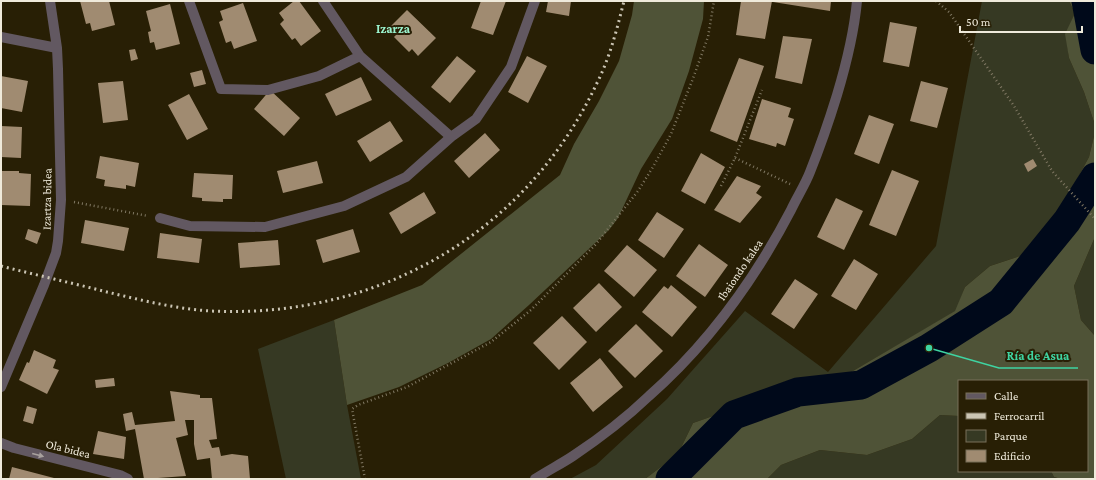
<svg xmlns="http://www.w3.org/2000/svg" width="1096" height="480" font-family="'Crimson Pro',serif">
<rect width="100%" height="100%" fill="#281f05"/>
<path fill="#363923" d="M982,1h87l6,12 -9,21 3,24 15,34 11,33v7l-6,25 -37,68 -32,31 -30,10 -25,21 -9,24 -115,67 -55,3 -38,15 -35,20 -20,7 -15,31 -33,25h-75l26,-14 71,-66 78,-88 83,61 108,-126z
M1095,237v99l-14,-16 -7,-34z
M334,320l13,85 14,74h-75l-28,-130z
M940,415l19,1v55h92l3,6 7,2h-294l14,-14 39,-15 47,5 45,-16z"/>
<path fill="#4f5337" d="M634,1h70l-1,18 -14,52 -17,48 -31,50 -23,49 -9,12 -80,75 -38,34 -43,24 -49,24 -52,18 -13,-85 88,-35 138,-110 14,-31 25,-43 20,-40 13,-46z
M1069,1h26v124l-11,-33 -15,-34 -4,-24 10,-21z
M1095,132v105l-21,49 7,34 14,16v143h-34l-7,-2 -3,-6h36v-90h-128v35l-19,-1 -28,24 -45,16 -47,-5 -39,15 -14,14h-122l33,-25 15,-31 20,-7 35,-20 38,-15 55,-3 114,-67 10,-24 25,-21 30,-10 32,-31 37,-68z"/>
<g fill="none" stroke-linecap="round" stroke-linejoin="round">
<path stroke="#00091a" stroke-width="29" d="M1086,1l9,49
M670,479l64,-64 64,-23 63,-7 68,-37 72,-46 66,-81 28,-44"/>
</g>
<path fill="#a08b71" d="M80,1h29l6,24 -23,6 -2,-8 -4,1z
M294,1h5l22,30 -20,15 -6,-8 -3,2 -12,-16 4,-4 -5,-7z
M481,1h25l-13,34 -22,-7z
M548,1h23l-2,15 -23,-4z
M741,1h31l-7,38 -29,-4z
M773,1h58l-1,10 -57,-9z
M243,3l14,38 -23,8 -3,-8 -5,2 -7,-21 4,-2 -3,-9z
M170,4l10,40 -24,6 -2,-8 -4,1 -2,-11 3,-1 -5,-20z
M407,10l29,28 -18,18 -6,-7 -3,3 -15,-15 2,-2 -7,-7z
M890,22l27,5 -8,40 -26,-5z
M783,36l29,3 -10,45 -27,-6z
M135,49l3,10 -7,2 -2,-11z
M457,56l19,15 -26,32 -19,-16z
M527,56l20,10 -19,37 -20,-11z
M739,58l25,8 -27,76 -27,-11z
M202,70l4,14 -12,3 -4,-14z
M1,76l27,5 -6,31 -21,-4z
M361,77l11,23 -36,16 -11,-22z
M123,81l5,39 -25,3 -5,-40z
M921,81l27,7 -11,40 -27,-7z
M270,90l30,28 -16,18 -30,-27z
M189,94l19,35 -21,11 -19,-35z
M762,99l29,9 -3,9 6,2 -9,27 -8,-3 -1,4 -27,-8z
M869,115l25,9 -15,40 -25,-10z
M390,121l13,20 -33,21 -13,-21z
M1,126l21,1 -1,31 -20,-1z
M485,133l15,17 -31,28 -15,-17z
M701,153l24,14 -20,37 -24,-13z
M100,156l39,7 -4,24 -9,-2v4l-22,-3 1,-6 -9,-2z
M1033,159l4,7 -9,6 -4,-8z
M317,161l6,22 -40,10 -6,-22z
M892,170l27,11 -23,55 -27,-11z
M1,171h18v2l12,1 -1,32 -29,-1z
M194,173l39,2 -1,24h-9v3l-21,-1v-3l-10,-1z
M737,176l24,10 -5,7 6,4 -22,26 -26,-13z
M424,192l12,21 -35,21 -12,-21z
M836,198l27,13 -19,39 -27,-13z
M657,212l27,17 -20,29 -26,-18z
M85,220l44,8 -5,23 -43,-8z
M28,229l13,4 -4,11 -12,-5z
M353,229l7,23 -37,11 -7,-23z
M160,233l42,6 -3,24 -42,-5z
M278,240l2,25 -40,3 -2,-25z
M699,244l29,21 -23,32 -29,-21z
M627,245l30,25 -23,27 -30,-26z
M854,259l24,15 -22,36 -25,-14z
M795,279l23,15 -24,35 -23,-15z
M599,283l23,24 -26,25 -23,-24z
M671,285l26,22 -25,30 -30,-25 22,-26 4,3z
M562,316l25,26 -28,28 -26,-27z
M636,324l27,27 -28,27 -27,-27z
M34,350l22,10 -3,8 6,2 -12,24 -28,-14 8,-18 2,1z
M600,358l23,29 -30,25 -23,-29z
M114,378l1,8 -19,2 -1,-8z
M170,391l30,4v3h12l5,41 -8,1 3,8 7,-1 2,9 11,-2 16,2 2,23h-38l-2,-21 -13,2 -3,-16v-24h-9l3,15 -12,3 10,38 -42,3 -9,-50 -9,2 -3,-17 9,-2 3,13 40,-4z
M27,406l10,3 -4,15 -10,-3z
M98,431l28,6 -2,22 -31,-5z
M12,467l42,11v1h-45z"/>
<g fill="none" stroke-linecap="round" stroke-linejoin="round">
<path stroke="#817964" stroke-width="2.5" stroke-dasharray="1 3" stroke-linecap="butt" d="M936,1l13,11 65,94 38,65 43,48
M735,158l55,26
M721,186l14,-28 27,-68
M74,202l74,14
M365,479l-13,-70 6,-4 49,-18 84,-45 40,-32 65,-66 42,-53 15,-24 18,-33 21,-53 16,-44 6,-36"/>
<path stroke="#625861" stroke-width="10" d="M189,1l32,88 47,1 51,-14 41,-20
M323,1l37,55 91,81
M1,37l56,11
M160,218l30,8 75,1 79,-21 62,-29 45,-40 25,-18 35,-52 24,-66
M1,387l43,-102 12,-32 2,-12 3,-41 -3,-131 -1,-21 -7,-47
M1,443l13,5 106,27 8,4
M535,479c12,-8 26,-15 38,-23 27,-18 53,-38 76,-60 59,-52 106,-117 142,-186 6,-13 14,-25 19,-38 10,-25 19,-51 27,-77 9,-30 17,-62 20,-94"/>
<path stroke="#cbc5b4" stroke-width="3" stroke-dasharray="2 4" stroke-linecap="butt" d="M1,266c35,9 71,17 106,26 34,8 69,17 104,19 166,8 315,-77 386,-228 13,-26 20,-54 27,-82"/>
</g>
<defs><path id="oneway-solid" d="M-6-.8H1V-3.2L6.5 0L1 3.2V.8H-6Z"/></defs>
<use fill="#a8a19e" href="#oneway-solid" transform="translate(38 455) rotate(15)"/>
<g text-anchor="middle" stroke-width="4" stroke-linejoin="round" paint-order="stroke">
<g font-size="12" fill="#efeadb" stroke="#281f05">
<text transform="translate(47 199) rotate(-89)" y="4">Izartza bidea</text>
<text transform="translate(740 270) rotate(-56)" y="4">Ibaiondo kalea</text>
<text transform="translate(68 449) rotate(14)" y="4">Ola bidea</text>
</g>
<g font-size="13" font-weight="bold" fill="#9bf4cf" stroke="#281f05">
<text x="393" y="33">Izarza</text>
</g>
</g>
<path fill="none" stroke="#3fd4a2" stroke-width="1.5" d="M929 348L999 368H1078"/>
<circle fill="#3fd4a2" stroke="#281f05" stroke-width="1.5" cx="929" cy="348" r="4"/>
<g font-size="13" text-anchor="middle" font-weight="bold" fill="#3fd4a2" stroke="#281f05" stroke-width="4" stroke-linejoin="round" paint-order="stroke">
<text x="1038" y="360">Ría de Asua</text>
</g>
<rect width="1096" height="480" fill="none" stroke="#efeadb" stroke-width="4"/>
<rect x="958" y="380" width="130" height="92" fill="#281f05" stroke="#78705b"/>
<rect x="966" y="393" width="20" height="6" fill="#625861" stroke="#78705b"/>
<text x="994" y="400" font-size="12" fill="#efeadb">Calle</text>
<rect x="966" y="413" width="20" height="6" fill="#cbc5b4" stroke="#78705b"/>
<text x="994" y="420" font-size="12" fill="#efeadb">Ferrocarril</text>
<rect x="966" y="430" width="20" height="12" fill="#363923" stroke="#78705b"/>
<text x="994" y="440" font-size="12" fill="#efeadb">Parque</text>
<rect x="966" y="450" width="20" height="12" fill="#a08b71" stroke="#78705b"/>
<text x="994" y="460" font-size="12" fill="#efeadb">Edificio</text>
<path d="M960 26v6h122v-6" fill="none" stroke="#efeadb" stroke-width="2"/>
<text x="966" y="26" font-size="12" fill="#efeadb" stroke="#281f05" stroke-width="3" paint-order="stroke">50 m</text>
</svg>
